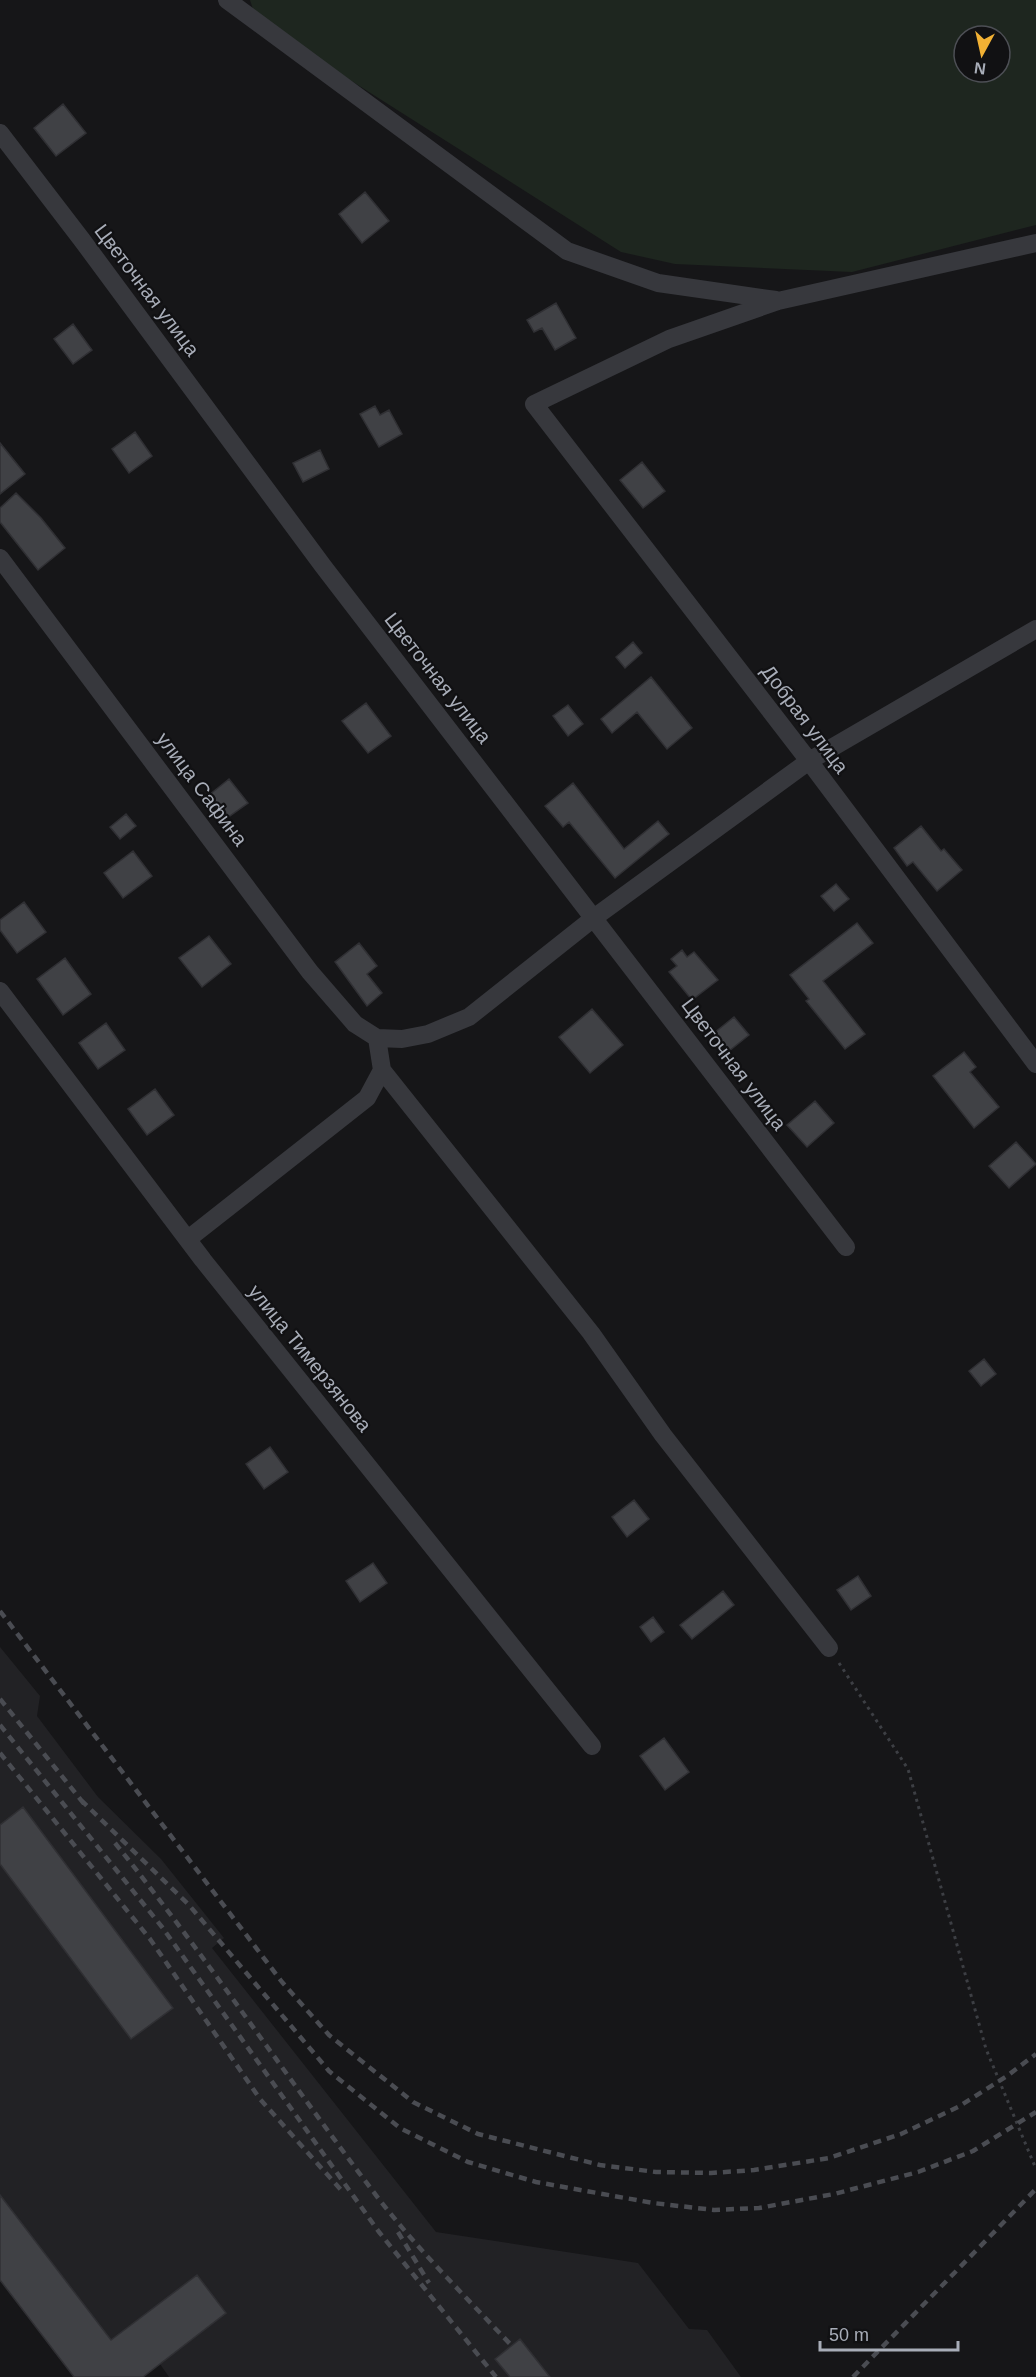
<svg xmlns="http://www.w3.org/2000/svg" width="1036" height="2377" font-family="Helvetica,sans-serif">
<rect width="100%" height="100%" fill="#161618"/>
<path fill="#222225" d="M0,1647l40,49 -3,20 61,81 63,62 63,79 -12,10 224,284 202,31 51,66 18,1 34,47h-572l-9,-13 -17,13h-69l-74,-97z"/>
<path fill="#1e261f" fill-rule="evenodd" d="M250,0h786v225l-184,47 -177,-8 -54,-12 -364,-231zM964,36h36v36h-36z"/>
<path fill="#404145" stroke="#303034" stroke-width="1.5" d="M63,104l23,29 -30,23 -22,-28z
M365,192l24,29 -27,22 -23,-29z
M556,303l20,35 -21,12 -13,-22 -8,4 -7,-12z
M73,324l19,26 -19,14 -19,-25z
M375,406l5,9 9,-5 13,24 -23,13 -19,-33z
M135,432l17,24 -23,17 -17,-24z
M0,443l25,31 -25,20z
M320,450l9,19 -26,13 -10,-19z
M642,462l23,29 -22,17 -23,-28z
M16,493l25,25 24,30 -27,22 -38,-48v-14z
M633,642l9,11 -17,15 -9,-11z
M651,677l41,51 -25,21 -30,-37 -25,21 -11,-14z
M366,703l25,33 -23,17 -26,-32z
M568,705l15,19 -15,12 -15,-20z
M229,779l19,24 -21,15 -18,-23z
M573,783l51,66 34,-28 11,13 -54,44 -46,-56 -6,5 -18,-21z
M126,814l10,12 -16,13 -10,-12z
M921,826l20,25 3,-2 18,21 -25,21 -24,-29 -6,4 -13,-18z
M133,851l19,25 -29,22 -19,-25z
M836,884l13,15 -15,12 -13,-15z
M24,902l22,30 -29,21 -17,-23v-10z
M857,923l16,20 -50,38 42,53 -20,15 -39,-48 3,-2 -19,-24z
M209,936l22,28 -29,23 -23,-29z
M359,943l18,23 -10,8 15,19 -15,13 -32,-44z
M682,950l5,7 7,-5 24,28 -26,20 -23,-28 8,-6 -6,-7z
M65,958l26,36 -28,21 -26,-36z
M592,1009l31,36 -33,28 -31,-36z
M734,1017l15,18 -20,16 -15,-18z
M106,1023l19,27 -27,19 -19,-26z
M964,1052l12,15 -6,5 29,35 -25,21 -41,-52z
M155,1089l19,26 -27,20 -19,-26z
M815,1101l19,22 -27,24 -20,-22z
M1016,1142l20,22 -27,24 -20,-22z
M984,1359l12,15 -15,12 -12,-15z
M270,1447l18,25 -24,17 -18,-25z
M634,1500l15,19 -22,18 -15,-20z
M373,1563l14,20 -27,19 -14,-21z
M858,1576l13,20 -20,14 -14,-20z
M723,1591l11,14 -42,34 -12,-14z
M653,1617l11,15 -13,10 -11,-15z
M664,1738l25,34 -24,18 -25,-34z
M23,1807l150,201 -42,31 -131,-175v-39z
M0,2195l111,145 86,-65 29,38 -83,64h-69l-74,-97z
M520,2339l30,38h-40l-15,-18z"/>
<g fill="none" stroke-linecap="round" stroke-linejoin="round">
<path stroke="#3d3f44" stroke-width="3" stroke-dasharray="3 4.5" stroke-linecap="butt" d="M839,1663l69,106 78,280 50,120"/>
<path stroke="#37383d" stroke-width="18" d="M227,0l340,251 91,32 118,17
M0,133l82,107 241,326 523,681
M1036,243l-258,58 -109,38 -135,65 275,357 227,303
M0,558l310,414 45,52 22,14 25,1 26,-5 41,-17 126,-100 214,-156 227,-132
M0,991l203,269 389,486
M377,1038l5,32 209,263 72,102 166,213
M188,1239l179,-141 15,-28"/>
<path stroke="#4a4c52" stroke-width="4.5" stroke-dasharray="8 6" stroke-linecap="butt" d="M0,1611l282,371 47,53 84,67 65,32 122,31 56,7 55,1 43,-3 75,-12 72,-24 57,-27 49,-31 29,-22
M0,1699l85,106
M0,1725l162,202 217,305 117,145
M0,1753l150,186 110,160 81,91
M81,1800l108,105 140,166 71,57 68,34 68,20 117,21 61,7 45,-2 75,-14 84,-22 55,-21 63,-39
M115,1843c90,112 170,232 257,347 42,56 92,105 140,156
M398,2232l31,51
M853,2377l183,-188"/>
</g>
<g text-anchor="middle" stroke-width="4.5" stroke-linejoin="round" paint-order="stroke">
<g font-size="20" fill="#a8adb8" stroke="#111113">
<text transform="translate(147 290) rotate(53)" y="7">Цветочная улица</text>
<text transform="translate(438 678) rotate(52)" y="7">Цветочная улица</text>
<text transform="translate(805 719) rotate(53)" y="7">Добрая улица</text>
<text transform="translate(202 789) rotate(53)" y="7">улица Сафина</text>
<text transform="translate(734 1064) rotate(53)" y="7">Цветочная улица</text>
<text transform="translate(310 1358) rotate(51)" y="7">улица Тимерзянова</text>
</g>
</g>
<g transform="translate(982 54) rotate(188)"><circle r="28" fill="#111113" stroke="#4d4f55" stroke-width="1.5"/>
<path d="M0-4.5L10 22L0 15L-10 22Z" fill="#f2b134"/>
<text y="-9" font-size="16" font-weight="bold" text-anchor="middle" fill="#a8adb8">N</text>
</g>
<path d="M820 2341v9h138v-9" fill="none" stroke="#a8adb8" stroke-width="3"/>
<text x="829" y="2341" font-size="18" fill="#a8adb8" stroke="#111113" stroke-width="4.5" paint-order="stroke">50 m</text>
</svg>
